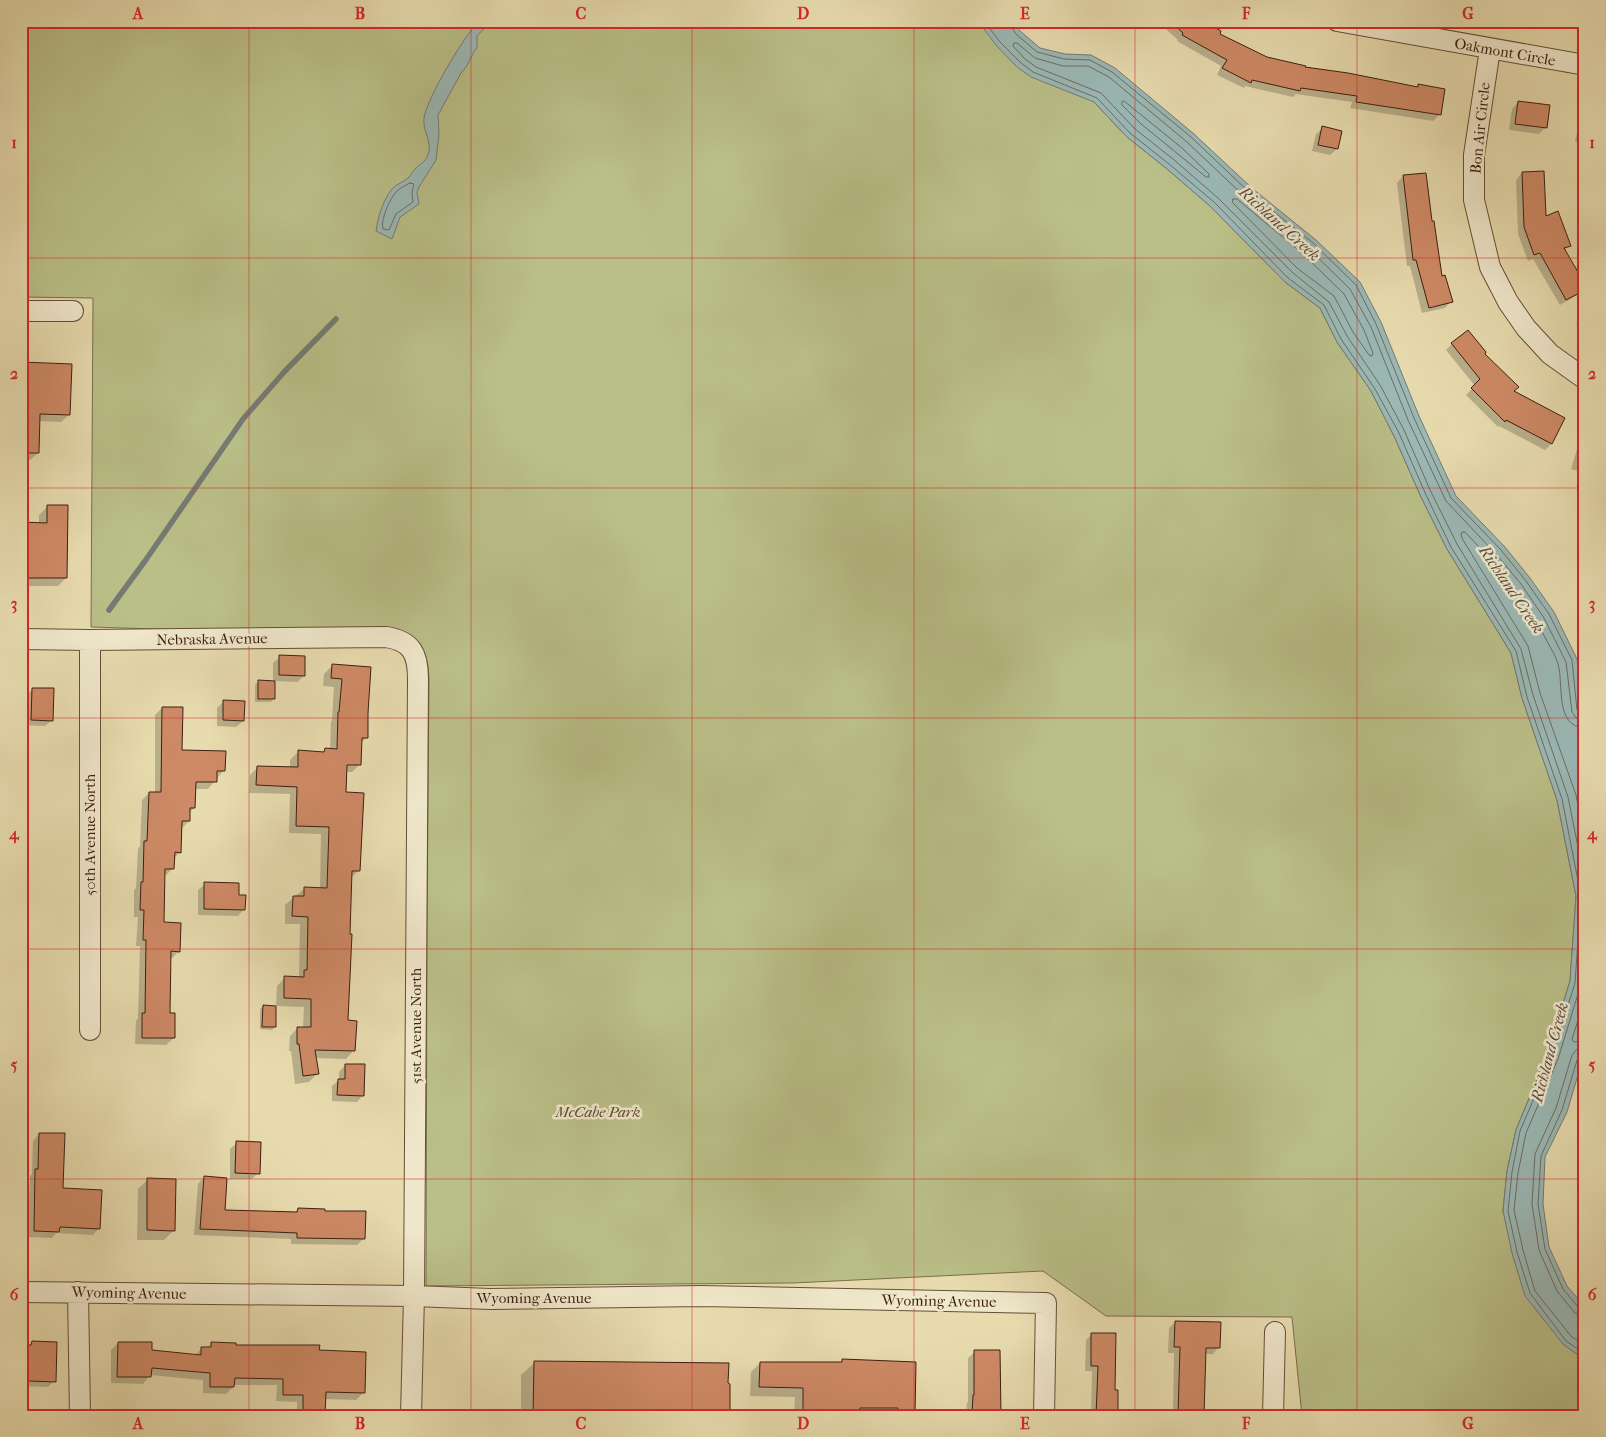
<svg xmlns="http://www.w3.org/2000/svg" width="1606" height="1437" font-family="'IM FELL French Canon',serif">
<rect width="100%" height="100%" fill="#e8dcaf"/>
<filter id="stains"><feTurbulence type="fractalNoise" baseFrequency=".004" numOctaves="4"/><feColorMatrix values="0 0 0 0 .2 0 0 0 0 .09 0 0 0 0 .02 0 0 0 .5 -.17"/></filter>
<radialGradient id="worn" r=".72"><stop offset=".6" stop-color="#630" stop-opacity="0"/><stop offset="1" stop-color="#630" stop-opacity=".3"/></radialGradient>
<path fill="#babf88" stroke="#7b6e4c" d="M21,21h964l109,81 33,35 39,31 44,38 75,76 35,26 17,34 34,49 23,45 27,61 26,52 64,104 11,45 35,102 19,96 -6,85 -23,74 -31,75 -9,41 -4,40 60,133 22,16v56h-283l-10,-99 -186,-1 -63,-45 -250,12 -367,3 1,-362 2,-245c-1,-18 -2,-26 -14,-40l-198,-8 -126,-4 2,-329 -72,-1z"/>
<path fill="#9bb9b6" stroke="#757b74" d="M479,21h12l-14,15v12c-7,8 -8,18 -16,25l-23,42 1,19 -3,26 -17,27 -2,5 2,12 -19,13 -8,22 -16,-8c2,-14 7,-31 16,-42 4,-5 12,-7 16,-11 3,-2 4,-7 7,-9 5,-5 10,-7 13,-14 5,-13 -6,-24 -4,-37 3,-20 40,-82 55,-97z
M978,21h35l7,10 20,17 25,6 26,1 24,13 79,66 59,55 63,51 44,42 21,40 38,94 37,80 49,51 25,31 24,34 23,47 8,69v323l-18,61 -22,45 -2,47 6,43 18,39 18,21v53l-22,-16 -38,-48 -13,-43 -9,-42 4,-40 9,-41 31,-75 23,-74 6,-85 -19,-96 -35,-102 -11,-45 -64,-104 -26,-52 -27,-61 -23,-45 -34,-49 -17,-34 -35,-26 -75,-76 -44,-38 -39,-31 -33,-35 -63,-25 -14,-10 -21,-22z"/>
<path fill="#0003" d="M1157,21h45l16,13 49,24 37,10 112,20 3,-3 20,30 -6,6 -83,-13 2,-6 -56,-8 -3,3 -48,-11 -1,2 -27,-13 4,-9 -44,-25 1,-1z
M1518,102l28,25 -7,7 -30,-4 3,-21z
M1585,117v27l-10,-2 4,-19z
M1323,128l18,4 -4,17 -7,6 -18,-4 4,-17z
M1522,173l23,44 24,28 -5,6 21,38 -6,5 -19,11 -27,-46 -5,2 -10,-27 -2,-54z
M1425,174l6,49 10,54 10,24 -6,7 -23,5 -12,-47h-3l-10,-83 6,-7z
M1585,314v17l-9,-6z
M1452,344l31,10 29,38 52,26 -13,26 -6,6 -46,-24 -1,1 -32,-32 9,-9 -29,-36z
M21,363l48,52 -8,7 -22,-1 -1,32 -8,7h-9z
M1585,433v40l-14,-4 10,-33z
M48,506l18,72 -8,8h-29v-6h-8v-56h18v-9z
M280,657l24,18 -6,7 -24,-1 -1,18 -2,3h-16v-17l3,-3h15v-19z
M332,666l38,3 -3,68 -7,7v20l-8,8h-7v21l14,77 -8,8 -4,144 7,28 -8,9 -31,-1 2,16 -8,8 -14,2 -4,-33h-2l1,-15 8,-8h5l1,-21 -28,-1 1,-20 8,-8h13l1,-1 1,-53h-15v-19l20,-17 15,1 1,-55 -32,-1 1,-39 -41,-1 1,-18 8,-8 32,1v-8l8,-8 24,1 3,-3h5l1,-28 1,-2 2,-33 -11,-1 1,-12z
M33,689l19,31 -7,6 -24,-1v-27l5,1v-4z
M224,701l19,20 -7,6 -19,-1v-18z
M162,708l19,43 43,19 -16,19h-13l-1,19 -5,5v8l-7,7 -2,24 -7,7v9l-7,7h-2l-1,48 16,28 -7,7h-3v57l5,23 -8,7 -31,-1 1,-23 2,-3 2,-72h-4l2,-29h-4v-27l2,-2 2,-39 2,-3 2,-46 7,-7h6v-78z
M205,884l33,12 6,13 -6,7 -40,-1v-25z
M263,1006l12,21 -3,3 -12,-1v-20z
M345,1065l18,30 -6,7 -25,-1v-15l7,-6v-8z
M39,1134l23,55 37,39 -6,7 -37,-2 -4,5 -24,-1v-1l-7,-1v-36h8l1,-23 2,-2 1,-33z
M237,1143l21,30 -6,6h-22v-30z
M204,1177l20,34 70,3 4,-4 66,28 -7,7 -66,-1v-5l-97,-4 4,-51z
M148,1179l26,51 -10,10h-27l1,-51z
M1175,1322l44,25 -6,7h-9l-1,60 5,-1 1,3h-32l-1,-4h-3l1,-59h-6l1,-25z
M1092,1334l22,57 2,25h-25l1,-45h-7l1,-31z
M32,1342l22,39 -6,6 -27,-1v-41h9z
M118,1343l33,9 43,4 8,-8h5l5,-5 23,3 83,5 45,42 -7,7 -32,-1v17h-27v-14l-21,-1 1,-16h-44v2l-7,7 -23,-1v-13l-53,-5 -7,9 -32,-1v-33z
M975,1352l24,64h-33l1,-13 1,-1v-44z
M843,1360l71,53 -3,3h-117l1,-19 -45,-1 1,-24 9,-9h80z
M535,1362l194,54h-208v-41z
M21,1412h21v4h-21z
M360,1414l19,1v1h-20z"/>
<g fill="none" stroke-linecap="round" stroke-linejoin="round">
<path stroke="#6c6c64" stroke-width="1" d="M984,21l16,21 21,21 12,9 64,26 33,35 39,31 45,38 74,76 36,27 17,34 34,50 24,44 27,62 25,52 65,104 11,46 35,102 19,97 -6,87 -23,73 -32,75 -8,41 -4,39 9,41 13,41 36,48 19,13
M1009,21l1,4 6,9 21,18 27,7 26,1 22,12 79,65 58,55 64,51 43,42 20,39 38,94 37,80 50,52 25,31 23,33 23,46 5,50 3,3 5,1
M1124,101l58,47 27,26v3h-3l-66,-54 -18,-18v-3z
M410,183l4,1 -2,8 1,10 -17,12 -7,16 -6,-1c-3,-9 7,-31 14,-38 3,-3 9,-6 13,-8z
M1233,199h4l66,55 41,40 20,36 9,23 -1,3 -3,-1 -16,-23 -19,-36 -37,-28 -64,-65z
M1585,720l-8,-1 -5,-7 -6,-50 -22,-44 -23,-34 -25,-30 -50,-53 -38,-81 -37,-93 -21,-38 -42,-41 -63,-51 -58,-55 -78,-65 -21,-11h-25l-28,-8 -18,-15h-3l-1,3 12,13 11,8 65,26 34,36 38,30 45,39 75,75 36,29 18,34 33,49 24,45 27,62 26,52 64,105 12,46 35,102 17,85
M1585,728c-31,-1 -21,-44 -27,-64 -2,-8 -7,-15 -10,-21 -21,-43 -51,-77 -83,-111h-3l-1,3 2,5 65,106 12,47 36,102 9,48
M1585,933l-4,51 -23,75 -32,74 -8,40 -4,37 9,40 12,41 36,45 14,10
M1585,998l-13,41 2,3 11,-2
M1585,1048l-8,1 -5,6 -16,53 -21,46 -3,50 7,46 18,41 18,22 10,3
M1585,1054h-4l-3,3 -16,53 -21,46 -3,48 7,45 18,40 16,19 6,2"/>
<path stroke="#757b74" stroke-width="5.5" d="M109,610l36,-49 98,-142 42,-48 51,-52"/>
</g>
<path fill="#ce8a66" stroke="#3c1e11" d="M1170,21h34l17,10 -1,3 47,23 39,9 -1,1 43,6 70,14v-3l27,5 -4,26 -85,-13 1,-6 -56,-8 -1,3 -48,-11 -1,3 -29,-15 5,-8 -45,-25 1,-2z
M1518,101l32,4 -3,23 -32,-4z
M1322,126l20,5 -4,18 -20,-4z
M1544,171l2,45 12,-5 13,35 -7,2 21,36v6l-19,10 -26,-47 -6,2 -10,-28 -2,-55z
M1426,173l6,48h2l8,55 3,-1 8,27 -24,6 -13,-48h-3l-10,-85z
M1468,330l18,22 -1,2 34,33 -5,4 51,27 -13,26 -46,-24 -1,2 -34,-34 9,-9 -29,-36z
M21,362l51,2 -2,51 -30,-1 -1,39h-18z
M47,505h21l-1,73h-46v-56l26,1z
M279,655l26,1v20l-26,-1z
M332,664l39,3 -3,46v25h-6l-1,27h-14l-1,27 18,1 -4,78h-8l-2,63h2l-4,86 9,1 -2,30 -40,-1 4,24 -16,2 -4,-32h-2v-17h14v-28l-27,-1v-22l20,1v-7h3l1,-53 -16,-1 1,-20h11v-9l23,1 2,-61 -33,-1 1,-39 -41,-2 1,-19 41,1v-17l26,2 1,-4 12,1 1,-37h1l3,-33 -11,-1z
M258,680l17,1v18h-17z
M32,688h22l-1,33 -22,-1z
M223,700l22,1 -1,20 -21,-1z
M162,707h21l-1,43 44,1 -1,20h-8v11h-21l-1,26h-5v13h-8l-1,32 -6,-1 -1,17h-9l-1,53 17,1 -1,29 -9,-1 -1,62h5v25h-33v-25h3l1,-73h-3l1,-30h-4l1,-28h2l1,-41h3l2,-49h12z
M204,882l35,1v12h7l-1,15 -41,-1z
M263,1005l13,1v21h-14z
M345,1064h20l-1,32 -27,-1 1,-16h7z
M39,1133h26l-2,55 39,2 -2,39 -40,-2 -1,5 -25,-1 1,-62h3z
M236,1141l25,1 -1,32 -25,-1z
M204,1176l23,2 -2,32 72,2 1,-4 27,1v2h41l-1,28 -68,-1v-5l-97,-4z
M147,1178l29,1 -1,52 -28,-1z
M1175,1321l46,1 -1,26h-14l-2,68h-26l2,-69h-6z
M1091,1333h25l-1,57h3v26h-22l2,-50h-7z
M32,1341l25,1 -1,40 -28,-1v-9l-7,-1v-26h10z
M118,1342h34v8l49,5v-8h10v-5l25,1v2h84l-1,5 47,2 -1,41 -39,-1 -1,24h-22v-21h-20v-16l-48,-1 -1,9h-24v-14l-58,-5 -1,9h-34z
M974,1350h26l1,66h-29l1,-21h1z
M842,1359l74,3 -1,52h-17v-6h-38v8h-57v-28l-44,-1 1,-25h82z
M534,1361l195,2 -1,20 2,1v32h-197z"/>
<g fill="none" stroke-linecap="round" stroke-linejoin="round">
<g stroke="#674e38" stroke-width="22">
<path id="street" d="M1337,21l248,44
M1490,49l-16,106v45l16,67 18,35 18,26 24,26 35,25
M21,311h52
M21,639l69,1 296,-3c26,4 32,17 32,42l-4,617 -3,120
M90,1030v-390
M21,1292l393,4 76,3 212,-3 344,7 -2,113
M78,1292l2,124
M1273,1416l2,-84"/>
</g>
<use href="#street" stroke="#f0e8cb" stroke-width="20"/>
</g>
<path fill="none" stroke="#d62828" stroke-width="1" stroke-opacity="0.55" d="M249,21v1395M471,21v1395M692,21v1395M914,21v1395M1135,21v1395M1357,21v1395M21,258h1564M21,488h1564M21,718h1564M21,949h1564M21,1179h1564"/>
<g text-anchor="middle" stroke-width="5" stroke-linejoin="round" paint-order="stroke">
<g font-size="15" fill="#3c1e11" stroke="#f0e8cb">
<text transform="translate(1505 52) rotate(10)" y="5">Oakmont Circle</text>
<text transform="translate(1480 128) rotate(-84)" y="5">Bon Air Circle</text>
<text transform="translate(212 639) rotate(-1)" y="5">Nebraska Avenue</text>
<text transform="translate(90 835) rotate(-90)" y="5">50th Avenue North</text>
<text transform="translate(416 1026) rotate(-90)" y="5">51st Avenue North</text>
<text transform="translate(129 1293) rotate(1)" y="5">Wyoming Avenue</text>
<text x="534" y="1303">Wyoming Avenue</text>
<text transform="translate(939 1301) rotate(1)" y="5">Wyoming Avenue</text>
</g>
<g font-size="15" font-style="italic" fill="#5c462f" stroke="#f0e8cb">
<text x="598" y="1117">McCabe Park</text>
</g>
<g font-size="16" font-style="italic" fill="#584c43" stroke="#f0e8cb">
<text transform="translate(1280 223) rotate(42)" y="6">Richland Creek</text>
<text transform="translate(1512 589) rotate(56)" y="6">Richland Creek</text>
<text transform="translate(1549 1052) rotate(-75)" y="6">Richland Creek</text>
</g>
</g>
<rect width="1606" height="1437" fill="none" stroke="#e8dcaf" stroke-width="55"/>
<rect x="28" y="28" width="1550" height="1382" fill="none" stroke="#d62828" stroke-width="2"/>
<g font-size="16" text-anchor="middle" font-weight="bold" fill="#d62828">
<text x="138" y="19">A</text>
<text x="360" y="19">B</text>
<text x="581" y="19">C</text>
<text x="803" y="19">D</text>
<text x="1025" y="19">E</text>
<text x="1246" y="19">F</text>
<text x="1468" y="19">G</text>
<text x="14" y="148">1</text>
<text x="1592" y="148">1</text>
<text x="14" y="379">2</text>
<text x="1592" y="379">2</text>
<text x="14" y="609">3</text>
<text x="1592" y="609">3</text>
<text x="14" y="839">4</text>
<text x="1592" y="839">4</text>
<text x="14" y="1070">5</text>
<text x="1592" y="1070">5</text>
<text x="14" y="1300">6</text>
<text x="1592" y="1300">6</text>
<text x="138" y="1429">A</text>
<text x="360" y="1429">B</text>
<text x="581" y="1429">C</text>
<text x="803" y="1429">D</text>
<text x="1025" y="1429">E</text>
<text x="1246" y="1429">F</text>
<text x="1468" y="1429">G</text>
</g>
<rect width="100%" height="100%" filter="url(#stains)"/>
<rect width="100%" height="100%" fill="url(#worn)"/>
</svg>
